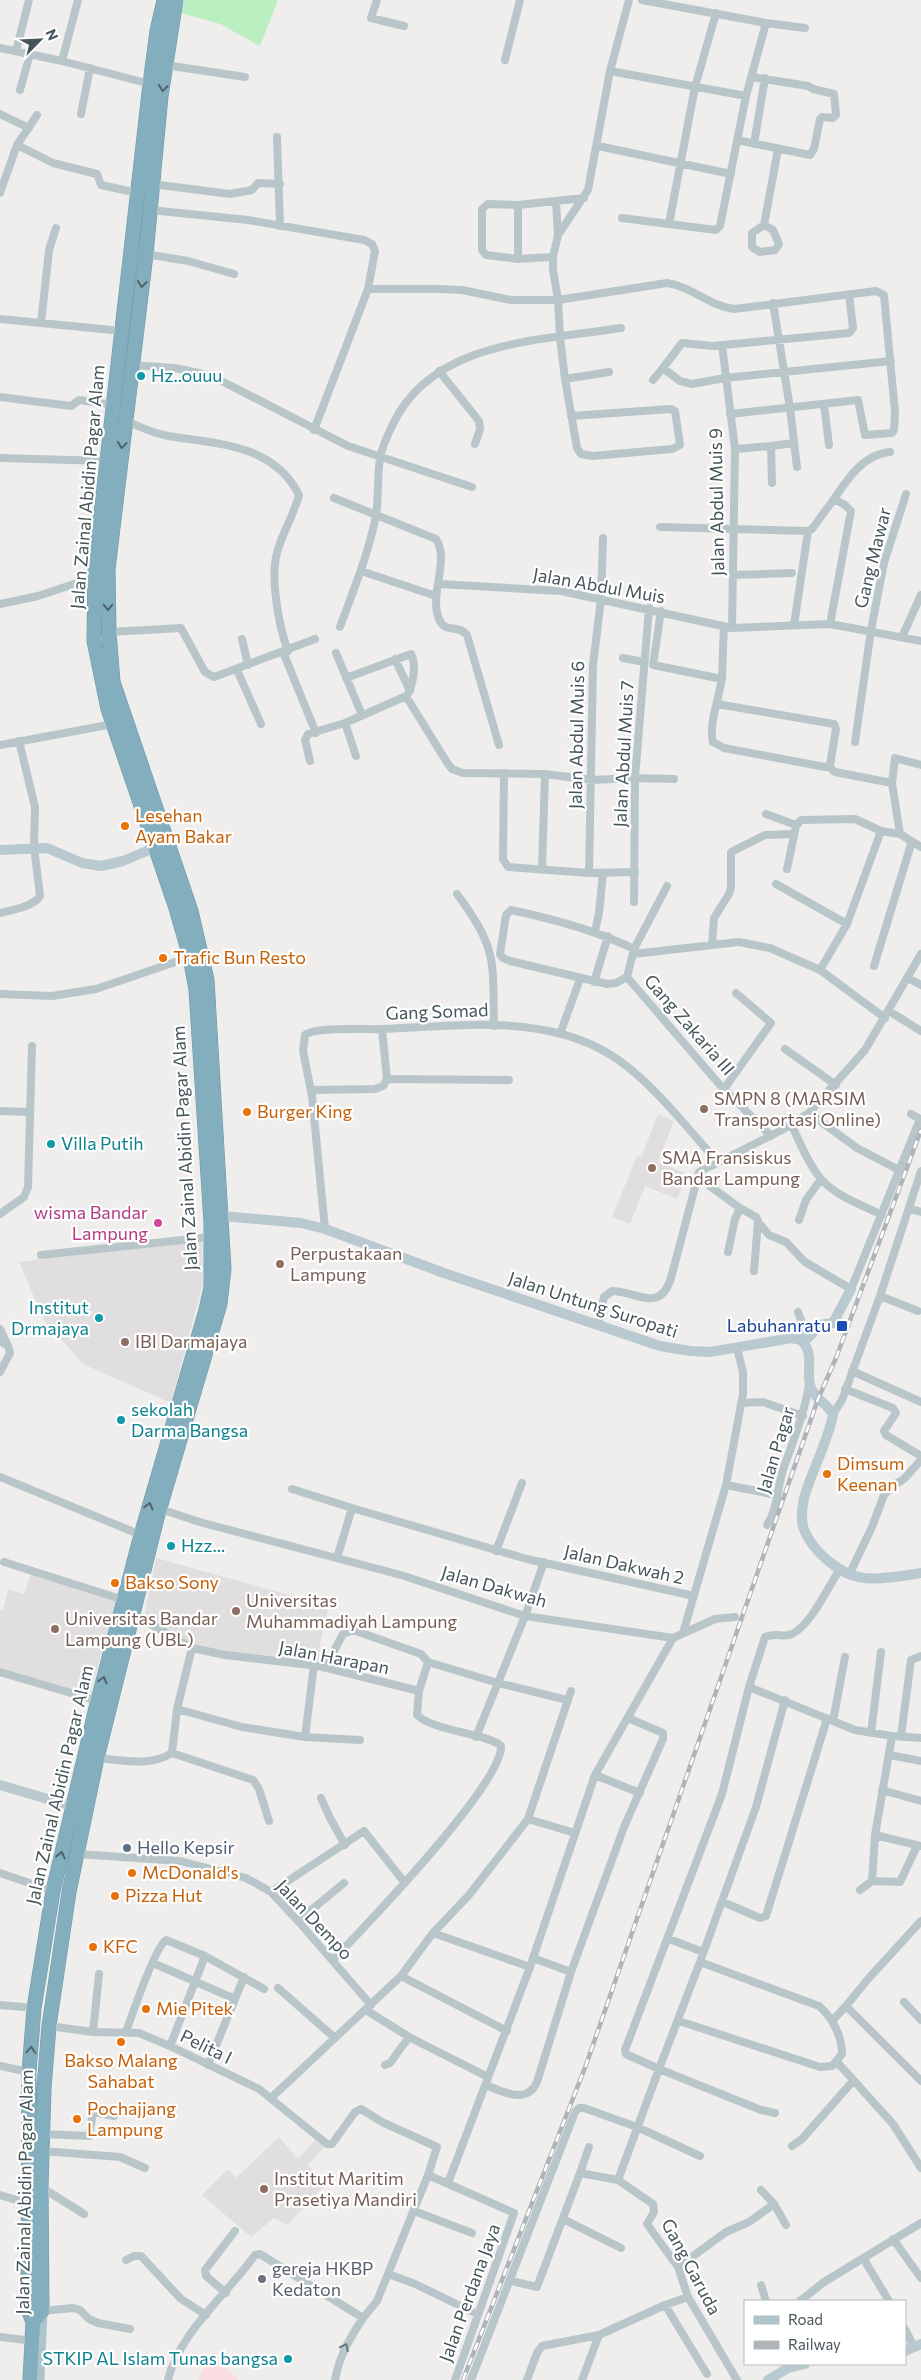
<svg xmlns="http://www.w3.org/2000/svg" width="921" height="2380" font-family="Commissioner,sans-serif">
<rect width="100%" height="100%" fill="#f0eded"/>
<path fill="#e1dedf" d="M658,1114l16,7 -16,41 29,12 -10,25 -32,-13 -15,38 -18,-7 25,-61 4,2z
M202,1240l1,43 -32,120 -88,-39 -39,-44 -25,-58z
M156,1558l173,48 -8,33 -3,25 -64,-7 -52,-10 -23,-8 -35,-22z
M32,1571l85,27 -29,104 -88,-27v-65h3l5,-21 16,5z
M279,2137l19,22 18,-20 8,8 -16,18 18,19 -39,41 -13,-7 -23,19 -49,-42 26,-26 8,9z"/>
<path fill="#fbdce1" d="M208,2356l6,3 25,21h-40z"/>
<path fill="#baefc1" d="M185,0h93l-18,46 -40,-22 -39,-11z"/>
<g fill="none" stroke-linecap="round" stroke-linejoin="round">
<g stroke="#6f99a9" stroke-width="15">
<path id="highway" d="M33,2322l9,-11 -1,-124 3,-99 5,-62 20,-134 28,-134 60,-240 63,-214 4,-35 -17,-289 -16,-69 -78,-229 -4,-50 -1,-63 38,-315 15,-158 15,-96
M30,2380l3,-58 -5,-13 1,-237 5,-64 19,-117 43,-183 45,-173 65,-225 5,-23v-65l-15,-232 -6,-33 -15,-52 -67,-196 -14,-68 1,-75 55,-482 7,-53 7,-31"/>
</g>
<path stroke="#b8c6ca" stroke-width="8" d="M377,0l-6,18 33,8
M642,0l124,23 39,5
M0,48l62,13 88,23
M16,51l13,-51
M505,60l15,-60
M62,61l16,-61
M165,65l80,12
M610,71l136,25
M20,90l10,-36
M0,114l29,14
M81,114l9,-46
M277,137l3,89
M737,140l73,15 4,-6 6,-30 2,-2 11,1 3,-3 -2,-21 -21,-5 -5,-3 -56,-9
M754,144l11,-66
M17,145l36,18 44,11 4,11 37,8
M598,146l133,28
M152,184l78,10 22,-4 6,-7 22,1
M0,193l17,-48 20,-30
M556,202l2,33
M150,210l98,10 116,20 8,4 3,7 -7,38 -54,141
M622,218l94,12 4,-4 26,-130 20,-73
M669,224l26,-137 21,-74
M764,225l-12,8v14l8,5 15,-2 4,-6 -6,-14 -9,-5 14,-76
M146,254l42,7 46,13
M553,257l-35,2 -32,-4 -4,-5v-41l6,-5 30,1 66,-7
M518,259v-54
M368,289h72l22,1 49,10h47l109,-17c26,4 40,22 67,26l142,-18 8,4 11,117 -1,18 -2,3 -27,2 -7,-35 -128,14
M773,303l17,105 7,59
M0,319l122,12
M41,323l8,-73 7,-22
M722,345l13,104 -3,179
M131,365l44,3 37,8 136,70 124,41
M663,368l19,-25 31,3 136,-13 4,-5 -4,-34
M439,371l40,50 1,8 -5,15
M565,379l44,-7
M653,380l10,-12 17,13 12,3 33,-6 166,-17
M0,397l71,9 8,-6 34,5
M824,404l5,41
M571,416l100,-7 4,2 5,34 -8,4 -80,7 -11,-2 -4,-6 -12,-69 -5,-42 -2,-37 -5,-30v-13l5,-22 30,-45 22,-119 19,-71
M125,420c14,7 28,13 43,16 49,8 106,8 131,59 -5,20 -17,38 -22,58 -7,24 2,75 11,98
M771,446l23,-3
M735,449l36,-3 1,37
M0,458l107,3
M334,498l102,41c15,24 -10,58 5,84 6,9 18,2 26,12l32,110
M834,499c14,-21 30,-45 56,-47
M660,527l148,4 4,-2 22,-30 11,6 6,6 -21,113
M361,571l75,25
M734,575l58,-2
M439,584l122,7 171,37 98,-4 91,17
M0,604l38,-8 57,-19
M661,611l-8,54 69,14
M794,625l14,-94
M340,627c13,-36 29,-74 36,-112 3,-19 1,-38 4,-57 2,-10 7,-22 12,-32 40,-86 147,-85 229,-98
M109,632l72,-4 24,44 9,5 101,-38
M902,637l19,-42
M242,639l6,26
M283,652l33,81
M336,653l26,62
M623,658l21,4
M395,659l15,32
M237,670l24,54
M346,678l65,-24c6,11 2,33 -5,43
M717,704l117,20 2,5 -6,36 -5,2 -101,-19 -11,-6c-5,-17 7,-46 9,-65 1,-17 1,-34 2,-50
M345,723l11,33
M855,742l16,-112 13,-67 22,-69
M0,745l113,-21
M310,761l-5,-21 3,-6 37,-11 59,-26 5,4 39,63 4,5 11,4 82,1 47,6 43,-2 39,1
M829,767l6,5 57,11
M504,773l-1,86 5,8 81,6 46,-1
M766,814l30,11
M900,834l-8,-51 3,-25 26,7
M542,868l3,-94
M787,869l9,-43 5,-6 54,-1 26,12 19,3 21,13
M589,873l4,-208 8,-66 2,-61
M776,884l71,40
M457,894c14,19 30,42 34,65 4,21 2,45 3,67
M634,902l1,-124 14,-170
M0,913c12,-3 33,-6 40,-17l-6,-49 1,-40 -16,-66
M595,932l4,-19 4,-40
M712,945l2,-27 15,-24 2,-7v-35l34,-17 29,-1
M634,949c-39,-19 -80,-30 -123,-39l-5,5 -6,39 3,4 7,3 97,23 9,-1 11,-6 7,-28 33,-63
M633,954l106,-12 31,6 50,22 65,48
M874,966l38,-125
M820,970l27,-46 34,-93
M627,977l93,108 51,51
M908,978l13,7
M594,982l14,-46
M0,994l52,2 44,-7 94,-32
M889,1011l32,20
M560,1034l20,-55
M785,1049l51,36
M387,1079l122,1
M724,1089l47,-66 -35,-30
M311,1090l64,-1 8,-3 4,-7 -5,-50
M0,1111l30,1
M809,1113l48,35 42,22
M791,1124c9,18 17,40 30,55 15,17 41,26 61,36
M699,1172l12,15 29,21 -5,11 -7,33
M740,1208l16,9 2,4 -4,50
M910,1209l11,3
M0,1214l24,-17 4,-10 4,-141
M799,1220l7,-20 15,-21
M758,1222l11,13 17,7 19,20 46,27 69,-170 -9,-5
M325,1229l-13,-133 -9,-45 2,-16c10,-9 62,-5 78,-6 79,-3 169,-17 237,32 37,27 67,67 98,101
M41,1255l170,-18
M880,1296l38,15
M798,1312l3,8 -1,19
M598,1325l6,-28 8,-6c24,0 48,23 59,-13l28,-106 83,-42 27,-17 56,-63 56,-96
M0,1329l8,17
M0,1341l8,5 2,7 -10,19
M852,1371l69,31
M845,1389l48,19 3,5 -12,18 2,4 35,21
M741,1403l22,-1 40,14
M833,1414l9,-14 38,-104 41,-125
M0,1477l141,58
M726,1485l51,10
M292,1489l60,19
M160,1509l43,14 198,52 124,41 148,22 42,-19 20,-2
M767,1525c11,-16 10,-37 16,-55 10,-29 21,-55 26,-85
M496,1551l26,-68
M337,1558l15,-50 175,51 167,37
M4,1562l120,38
M850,1573l22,-46 12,-32 10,-10 10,-6 17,-19
M133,1614l59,34 33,7 94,11 100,25
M683,1633l43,-148 17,-91v-22l-6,-24
M325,1668l18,-34 10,-4 68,24 7,8 70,21 69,17
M0,1672l98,29
M749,1687l106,43 37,6 29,2
M177,1709l65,18 63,10 55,3
M833,1721l12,-64
M871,1733l10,-81
M901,1736l10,-76 10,-4
M305,1737l9,-72
M476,1737l49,-121 19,-54
M172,1753l81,27 6,9 10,32
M890,1755l31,6
M97,1758c25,2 53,9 75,-5l5,-44 15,-61
M595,1775l45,18
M882,1790l39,11
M321,1798l8,18 16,29
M528,1819l47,14
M875,1835l46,11
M77,1854l103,7 66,17 11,6 14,8 27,29 73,84
M0,1873l53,18
M872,1881l28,1 17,-36
M860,1890l12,-9 3,-46 17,-99
M271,1892l93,-61 41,52
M723,1902l37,16 6,-2 61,-197
M298,1921l46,-38
M433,1933l97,34
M669,1939l34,13
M533,1958l38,14
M333,1960c32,-34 169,-175 168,-214 -11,-12 -68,-15 -84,-31l2,-24 9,-29
M700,1962l-41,107 -33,-15 -1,-4 97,-256 27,-107 16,-50c12,-5 18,1 27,-3 19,-9 36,-47 48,-65
M153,1963l82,36
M401,1976l106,55
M278,1988l57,50
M904,2002l17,18
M0,2005l34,3
M846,2006l22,-27 53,-58
M366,2010l43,27 79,40
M679,2021l141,46 12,-1 10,-12c0,-18 -10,-37 -23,-48l-119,-44 56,-155 29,-107
M832,2021l14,-15 75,75
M49,2026l44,6 46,1 31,13 89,43 68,55h5l23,-32 6,-3 21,13 55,25 -9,28 -51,126 -14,17 -103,-64 -5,1c-28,39 -76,78 -87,125
M93,2032l6,-58
M126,2032c6,-17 29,-85 40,-92l39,16 59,33
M170,2046l35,-90
M837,2062l56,62 28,44
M208,2065l36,-88
M385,2065l5,-2 19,-26
M0,2066l29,6
M486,2085c17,7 41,20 51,-3l34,-110 53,-145 39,-88v-6l-35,-15
M271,2098l130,-122 32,-43 36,-38 59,-76 43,-128
M42,2134l47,2 4,-24 21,4
M792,2146l10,-7 51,-58
M42,2151l78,6 25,11
M580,2173l9,-26
M428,2175l86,38 -59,167
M618,2180l41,-111 102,41 14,3
M448,2183l82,-216 65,-192 78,-137
M41,2187l43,27
M761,2190l13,14 12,21
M0,2195l27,8
M414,2211l58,22
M563,2219l58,29
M893,2239l28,39
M863,2258l26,43
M126,2260l8,-4h7l40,43 25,16
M678,2267l48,-35 23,-10 25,-18
M388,2274l25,9 64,31
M511,2281l26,6 43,-114 38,7 35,24 1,8 -7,12 31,43 10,30 49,83
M761,2285l5,16
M226,2293l-20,-17 -1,-6 30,-39
M800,2301l24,-19 97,-59
M665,2305l42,69
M42,2311l31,-3 7,2 9,9 9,4 32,6
M905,2329l9,18
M0,2337l26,3
M335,2380c4,-24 15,-42 28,-62
M471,2380l104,-268 4,-4h5l53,19 63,29
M527,2380l10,-27 5,-7 57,-11 66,-30 23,-8
M582,2380l17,-45"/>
<path stroke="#b8c9d0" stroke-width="10" d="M0,850l47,-2 35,15 19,3 22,-5 33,-14
M222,1216l79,7 24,6 119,44 216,73 30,5 20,1 82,-14 9,2c14,14 5,28 9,45 3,14 18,18 23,30 -6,29 -21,55 -29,83 -2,11 -4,24 1,34 9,20 36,44 59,46 18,2 39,-2 57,-5
M804,1342l16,-17 13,-2 18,-34
M0,1785l72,21
M905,2351l16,-7
M768,2380l20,-12 17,-4"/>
<path stroke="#acc5cd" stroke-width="11" d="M39,2380l3,-69"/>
<use href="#highway" stroke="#83aebd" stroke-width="14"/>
<g stroke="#afb4b8" stroke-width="4.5">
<path id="rail" d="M463,2380l123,-315 232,-666 18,-41 85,-228"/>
</g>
<use href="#rail" stroke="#fff" stroke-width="2.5" stroke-dasharray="8" stroke-linecap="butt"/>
</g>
<defs><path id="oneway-chevron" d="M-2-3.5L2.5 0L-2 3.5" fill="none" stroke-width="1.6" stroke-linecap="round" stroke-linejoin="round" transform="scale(1.25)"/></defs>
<g stroke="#4e6369">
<use href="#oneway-chevron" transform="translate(163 88) rotate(97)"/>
<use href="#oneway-chevron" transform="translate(142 284) rotate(97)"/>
<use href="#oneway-chevron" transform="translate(122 445) rotate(96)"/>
<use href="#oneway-chevron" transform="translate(108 607) rotate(90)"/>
<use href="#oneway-chevron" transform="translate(149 1506) rotate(-74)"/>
<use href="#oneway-chevron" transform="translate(103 1680) rotate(-75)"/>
<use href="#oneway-chevron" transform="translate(61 1855) rotate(-77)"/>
<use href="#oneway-chevron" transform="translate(31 2050) rotate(-86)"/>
</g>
<use stroke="#68787c" href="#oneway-chevron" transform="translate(345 2347) rotate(-63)"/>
<g fill="#0f9aa8" stroke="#fff" stroke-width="2">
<circle cx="141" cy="376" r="5"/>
<circle cx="51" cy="1144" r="5"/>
<circle cx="99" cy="1318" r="5"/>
<circle cx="121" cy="1420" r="5"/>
<circle cx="171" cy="1546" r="5"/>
<circle cx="288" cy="2359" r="5"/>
</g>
<g fill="#e8710a" stroke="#fff" stroke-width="2">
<circle cx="125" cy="826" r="5"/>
<circle cx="163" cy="958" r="5"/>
<circle cx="247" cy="1112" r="5"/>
<circle cx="827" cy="1474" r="5"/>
<circle cx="115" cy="1583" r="5"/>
<circle cx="132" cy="1873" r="5"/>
<circle cx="115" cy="1896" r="5"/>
<circle cx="93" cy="1947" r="5"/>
<circle cx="146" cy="2009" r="5"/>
<circle cx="121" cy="2042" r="5"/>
<circle cx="77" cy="2119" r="5"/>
</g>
<g fill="#8d6e63" stroke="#fff" stroke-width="2">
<circle cx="704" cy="1109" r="5"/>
<circle cx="652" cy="1168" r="5"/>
<circle cx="280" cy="1264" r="5"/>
<circle cx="125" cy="1342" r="5"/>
<circle cx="236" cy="1611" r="5"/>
<circle cx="55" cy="1629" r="5"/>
<circle cx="264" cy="2189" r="5"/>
</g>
<circle fill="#d1479c" stroke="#fff" stroke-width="2" cx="158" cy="1223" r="5"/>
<rect fill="#1a4fb4" stroke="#fff" stroke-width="2" x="836" y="1320" width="12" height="12" rx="2.5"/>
<circle fill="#5c6f8a" stroke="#fff" stroke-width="2" cx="127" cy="1848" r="5"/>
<circle fill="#6b7280" stroke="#fff" stroke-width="2" cx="262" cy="2279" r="5"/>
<g text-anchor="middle" stroke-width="4.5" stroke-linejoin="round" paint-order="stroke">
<g font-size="18" fill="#0d838f" stroke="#fff" text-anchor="start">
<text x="151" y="382">Hz..ouuu</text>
<text x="61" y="1150">Villa Putih</text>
<text x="89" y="1314" text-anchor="end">Institut<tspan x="89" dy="21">Drmajaya</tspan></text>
<text x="131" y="1416">sekolah<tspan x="131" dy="21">Darma Bangsa</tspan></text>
<text x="181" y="1552">Hzz...</text>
<text x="278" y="2365" text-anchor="end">STKIP AL Islam Tunas bangsa</text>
</g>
<g font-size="18" fill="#45565a" stroke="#fff">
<text transform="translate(88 487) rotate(-85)" y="6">Jalan Zainal Abidin Pagar Alam</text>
<text transform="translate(717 502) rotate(-91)" y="6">Jalan Abdul Muis 9</text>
<text transform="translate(873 558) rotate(-76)" y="6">Gang Mawar</text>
<text transform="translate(599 586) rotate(10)" y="6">Jalan Abdul Muis</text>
<text transform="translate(577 735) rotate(-89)" y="6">Jalan Abdul Muis 6</text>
<text transform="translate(624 754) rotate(-87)" y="6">Jalan Abdul Muis 7</text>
<text transform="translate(437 1012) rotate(-2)" y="6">Gang Somad</text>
<text transform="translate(689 1025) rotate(49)" y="6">Gang Zakaria III</text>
<text transform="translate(185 1148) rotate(-93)" y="6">Jalan Zainal Abidin Pagar Alam</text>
<text transform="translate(593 1305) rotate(18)" y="6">Jalan Untung Suropati</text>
<text transform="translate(776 1450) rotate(-73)" y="6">Jalan Pagar</text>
<text transform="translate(624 1565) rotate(13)" y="6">Jalan Dakwah 2</text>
<text transform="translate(494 1587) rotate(16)" y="6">Jalan Dakwah</text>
<text transform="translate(334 1658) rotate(11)" y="6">Jalan Harapan</text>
<text transform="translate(60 1785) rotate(-77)" y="6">Jalan Zainal Abidin Pagar Alam</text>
<text transform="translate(314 1920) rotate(47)" y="6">Jalan Dempo</text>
<text transform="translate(206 2047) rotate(26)" y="6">Pelita I</text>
<text transform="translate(25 2192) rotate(-89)" y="6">Jalan Zainal Abidin Pagar Alam</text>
<text transform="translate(691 2267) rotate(62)" y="6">Gang Garuda</text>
<text transform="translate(470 2293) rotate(-70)" y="6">Jalan Perdana Jaya</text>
</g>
<g font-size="18" fill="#c56008" stroke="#fff" text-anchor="start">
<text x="135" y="822">Lesehan<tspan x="135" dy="21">Ayam Bakar</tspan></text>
<text x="173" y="964">Trafic Bun Resto</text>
<text x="257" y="1118">Burger King</text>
<text x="837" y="1470">Dimsum<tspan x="837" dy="21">Keenan</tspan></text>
<text x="125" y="1589">Bakso Sony</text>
<text x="142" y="1879">McDonald's</text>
<text x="125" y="1902">Pizza Hut</text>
<text x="103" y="1953">KFC</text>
<text x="156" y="2015">Mie Pitek</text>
<text x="121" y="2067" text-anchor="middle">Bakso Malang<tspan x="121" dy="21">Sahabat</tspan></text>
<text x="87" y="2115">Pochajjang<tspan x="87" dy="21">Lampung</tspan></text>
</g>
<g font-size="18" fill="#785e54" stroke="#fff" text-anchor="start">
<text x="714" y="1105">SMPN 8 (MARSIM<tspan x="714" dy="21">Transportasj Online)</tspan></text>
<text x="662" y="1164">SMA Fransiskus<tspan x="662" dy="21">Bandar Lampung</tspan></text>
<text x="290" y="1260">Perpustakaan<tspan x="290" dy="21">Lampung</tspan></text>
<text x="135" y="1348">IBI Darmajaya</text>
<text x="246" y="1607">Universitas<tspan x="246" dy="21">Muhammadiyah Lampung</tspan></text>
<text x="65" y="1625">Universitas Bandar<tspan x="65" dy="21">Lampung (UBL)</tspan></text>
<text x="274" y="2185">Institut Maritim<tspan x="274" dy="21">Prasetiya Mandiri</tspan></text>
</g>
<g font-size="18" fill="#b23c85" stroke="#fff" text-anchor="end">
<text x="148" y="1219">wisma Bandar<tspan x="148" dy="21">Lampung</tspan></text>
</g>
<g font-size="18" fill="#164399" stroke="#fff" text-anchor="end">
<text x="831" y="1332">Labuhanratu</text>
</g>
<g font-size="18" fill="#4e5e75" stroke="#fff" text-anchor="start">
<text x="137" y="1854">Hello Kepsir</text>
</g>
<g font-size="18" fill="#5b616d" stroke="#fff" text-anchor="start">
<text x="272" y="2275">gereja HKBP<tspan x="272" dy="21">Kedaton</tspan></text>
</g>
</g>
<rect x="744" y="2300" width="162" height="65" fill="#ffffff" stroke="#b5bbbd"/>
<rect x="754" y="2316" width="25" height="8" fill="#acc5cd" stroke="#b5bbbd"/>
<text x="788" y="2325" font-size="15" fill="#45565a">Road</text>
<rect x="754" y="2341" width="25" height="8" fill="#afb4b8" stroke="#b5bbbd"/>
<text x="788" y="2350" font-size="15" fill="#45565a">Railway</text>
<g transform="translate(40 40) rotate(66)" stroke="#ffffff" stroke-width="4" paint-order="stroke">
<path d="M0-4L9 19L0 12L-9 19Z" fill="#45565a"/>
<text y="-8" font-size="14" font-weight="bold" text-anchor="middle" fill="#45565a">N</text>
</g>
</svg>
